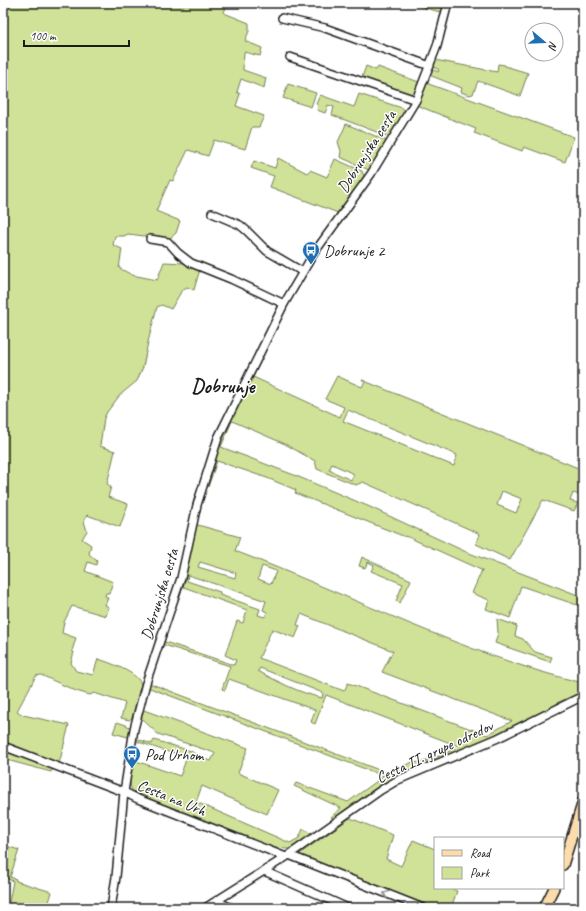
<svg xmlns="http://www.w3.org/2000/svg" width="586" height="911" font-family="Caveat,sans-serif">
<rect width="100%" height="100%" fill="#fff"/>
<filter id="ink" filterUnits="userSpaceOnUse"><feTurbulence type="fractalNoise" baseFrequency=".025" numOctaves="2"/><feDisplacementMap in="SourceGraphic" scale="8" xChannelSelector="R" yChannelSelector="G"/><feConvolveMatrix kernelMatrix="1 2 1 2 8 2 1 2 1" color-interpolation-filters="sRGB"/></filter>
<g filter="url(#ink)">
<path fill="#cfe297" stroke="#767f5a" fill-rule="evenodd" d="M3,3h224l-3,10 25,10v8l-4,10 17,7 -2,8 -16,-4 -1,18 23,8 -2,10 -23,-9 -4,13 3,2 -4,12 28,10 -5,11h-7l-7,22 -31,-9 -6,16 -20,-6 -15,31 -3,-1 -14,31 24,10 -4,12 -7,6 -41,-5 -4,2h-9l-2,9 9,4 -3,19 13,7 25,5 7,-18 21,1 15,6 -6,21 -7,-3 -5,3 -11,19 -9,-4 -5,2 -9,35 -5,25 -6,14 -17,14 -13,17 -3,6 -4,28 15,5 -8,33 4,3 -3,10 20,7 -8,23 -33,-12 -3,6 3,10 -5,8 9,6 -2,9 8,7 -1,4 -8,-3 -3,9 28,11 -4,11h-3l-1,3 3,2 -3,7 4,2 -3,9 -34,-10 -8,16 -2,11 14,5 -4,13 2,1 -3,11 5,8 17,4 5,-16c11,3 40,14 43,25l-9,34 -3,2 -8,-2 4,-15 -31,-10 -4,2 -14,-4 -35,-16 -5,1 -19,35 6,4 46,10 -10,39 -56,-22v-21l3,-7 -3,-1z
M407,3h37l-1,6 -3,3z
M435,60l62,12 1,-8 7,1v1l23,7 -8,23 -42,-15 -5,13 -4,1 -8,-3 1,-4 -33,-13 3,-6 6,3 1,-2 -6,-4z
M366,66l10,4 2,-3 41,15 -6,14 -52,-16z
M426,83l148,54 -9,25 -41,-15 -2,4 -48,-18 2,-4 -60,-24z
M288,84l28,9 -5,14 -28,-9z
M359,94l43,14 3,3 -1,4 -12,20 -5,1 -55,-21 2,-8 -6,-2 -3,8 -8,-3 1,-5 -2,-1 4,-9 34,12z
M346,124l39,16 2,4 -18,26 -29,-13 1,-6 -3,-9z
M278,158l29,15 3,-3 17,7 8,-18 27,12 2,5 -22,33 -4,4 -68,-26 4,-11 -23,-8 3,-7 21,7z
M251,376l89,41 4,-10 -19,-8 12,-23 25,11 3,-6 -3,-1 221,90v26l-10,-3 -3,8 8,2 -4,8 -31,-11 -33,60 -34,-16 4,-10 -117,-52 -7,3 -39,-16 -2,-8 -30,-17 -53,-23 -11,26 73,28 76,32 94,44 119,46v10l-62,-21 -11,32 -24,-9 3,-9 -17,-7 10,-23h-1l-73,-33 -5,-1 -108,-43 1,-3 -29,-12 -50,-17 -9,26c-6,-17 33,-92 43,-111zM348,410l109,45 -3,11 -111,-45zM332,464l22,10 -3,6 -22,-10zM502,491l20,8 -6,14 -19,-8z
M198,525l42,12 -5,14c116,44 227,103 348,132v8l-26,12 -4,4 -90,43 -61,23 -22,12 -46,33 -3,-1 10,-9 -47,-22 2,-3 52,19 36,-26 -237,-89 2,-4 238,90 26,-11c11,3 32,-9 43,-14l2,-2 -132,-51 -11,29 -4,-2 4,-12 -86,-31 -4,11 -3,-1 8,-23 -69,-22 1,-3 72,24 2,-5 -11,-5 12,-34 6,2 4,-13 -66,-24 15,-60zM200,562l36,11 -1,5 -37,-11zM262,566l14,5 -5,13 -13,-5zM188,575l78,26 -3,9 4,2 -2,5 -7,-2 2,-6 -40,-14v-3l-33,-11zM301,614l92,37 -11,21 130,49 -25,14 -139,-52 -4,8 -85,-33 13,-29 23,9 5,-12 -3,-1zM260,668l63,25 -1,5c-22,-5 -44,-16 -64,-27z
M362,557l49,23 -11,23 -4,-2 7,-17 -32,-13 3,-6 -6,-3 -3,6 -6,-2z
M497,619l20,7 -2,10 8,3 12,13 17,5 -2,5 -55,-19 3,-10z
M141,709l107,39 -10,25 40,17 -11,24 -65,-28 -6,16 94,41 9,-5 4,-9 6,3 2,2 -2,3 -20,12 -19,-1 -134,-53c-10,-9 -5,-23 -3,-35l47,16 7,-19 -16,-5v1l-35,-12 1,-2 15,5 2,-4 37,11 10,7 10,3 4,-8 -57,-19 -17,-16z
M117,722l9,3 5,3 -3,9 -15,-4z
M3,749l50,20 -2,3 -48,-13z
M350,818l43,17 -7,24 15,7 12,-26 22,9v39h15l7,3 -6,17h-22l-107,-42 -24,-11z
M3,845l16,5 -9,27 6,2v2l36,11 -3,10 5,2 -1,4 -14,-3 -1,3h-30l5,-27 -10,-4v-4l4,1 1,-4 -5,-2v-3h3l2,-5 -5,-2z"/>
<g fill="none" stroke-linecap="round" stroke-linejoin="round">
<g stroke="#1c1c1c" stroke-width="10">
<path id="minor" d="M282,18l43,10 105,38
M290,57l126,43
M212,213l28,12 7,6 20,20 36,21
M150,239l18,3 10,11 13,10 40,16 53,25
M3,746l121,46 14,7 148,58
M289,855l134,53
M264,871l84,37
M216,901l16,7
M111,908l5,-31 8,-85 10,-63 12,-46 35,-105 16,-73 21,-67 66,-134 30,-51 57,-79 45,-74 21,-54 11,-43
M205,908l81,-51 95,-67 17,-10 100,-42 85,-42"/>
</g>
<g stroke="#1c1c1c" stroke-width="12">
<path id="major" d="M563,865l20,-64
M544,908l10,-20"/>
</g>
<use href="#minor" stroke="#fff" stroke-width="7"/>
<use href="#major" stroke="#fcdcac" stroke-width="9"/>
</g>
<defs><path id="oneway-chevron" d="M-2-3.5L2.5 0L-2 3.5" fill="none" stroke-width="1.6" stroke-linecap="round" stroke-linejoin="round"/></defs>
<use stroke="#999" href="#oneway-chevron" transform="translate(386 894) rotate(-158)"/>
</g>
<defs>
<g id="bus-pin" transform="scale(0.9)"><path d="M0 17L-7.5 6A9.5 9.5 0 1 1 7.5 6Z" fill="#1f6fb2" stroke="#fff"/><path d="M-5-6H5V4H4V6H2V4H-2V6H-4V4H-5ZM-3.5-4V0h7V-4ZM-3.5 1.2v1.5H-2V1.2ZM2 1.2v1.5H3.5V1.2Z" fill="#fff"/></g>
</defs>
<g fill-rule="evenodd">
<use href="#bus-pin" x="311" y="250"/>
<use href="#bus-pin" x="132" y="754"/>
</g>
<g text-anchor="middle" stroke-width="3" stroke-linejoin="round" paint-order="stroke">
<g font-size="16" fill="#1c1c1c" stroke="#fff">
<text transform="translate(366 151) rotate(-57)" y="6">Dobrunjska cesta</text>
<text transform="translate(159 594) rotate(-73)" y="6">Dobrunjska cesta</text>
<text transform="translate(434 751) rotate(-25)" y="6">Cesta II. grupe odredov</text>
<text transform="translate(172 797) rotate(22)" y="6">Cesta na Urh</text>
</g>
<g font-size="16" fill="#1c1c1c" stroke="#fff" text-anchor="start">
<text x="324" y="256">Dobrunje 2</text>
<text x="145" y="760">Pod Urhom</text>
</g>
<g font-size="20" font-weight="bold" fill="#1c1c1c" stroke="#fff">
<text x="223" y="393">Dobrunje</text>
</g>
</g>
<rect width="586" height="911" fill="none" stroke="#fff" stroke-width="16"/>
<rect x="8" y="8" width="570" height="895" fill="none" stroke="#1c1c1c" stroke-width="1.5" filter="url(#ink)"/>
<rect x="434" y="837" width="130" height="52" fill="#ffffff" stroke="#a4a4a4"/>
<rect x="442" y="850" width="20" height="6" fill="#fcdcac" stroke="#a4a4a4"/>
<text x="470" y="857" font-size="12" fill="#1c1c1c">Road</text>
<rect x="442" y="867" width="20" height="12" fill="#cfe297" stroke="#a4a4a4"/>
<text x="470" y="877" font-size="12" fill="#1c1c1c">Park</text>
<g transform="translate(544 42) rotate(109)"><circle r="19" fill="#ffffff" stroke="#a4a4a4"/>
<path d="M0-3L7 15L0 10L-7 15Z" fill="#1f6fb2"/>
<text y="-6" font-size="11" font-weight="bold" text-anchor="middle" fill="#1c1c1c">N</text>
</g>
<path d="M24 40v6h105v-6" fill="none" stroke="#1c1c1c" stroke-width="2"/>
<text x="30" y="40" font-size="12" fill="#1c1c1c" stroke="#ffffff" stroke-width="3" paint-order="stroke">100 m</text>
</svg>
